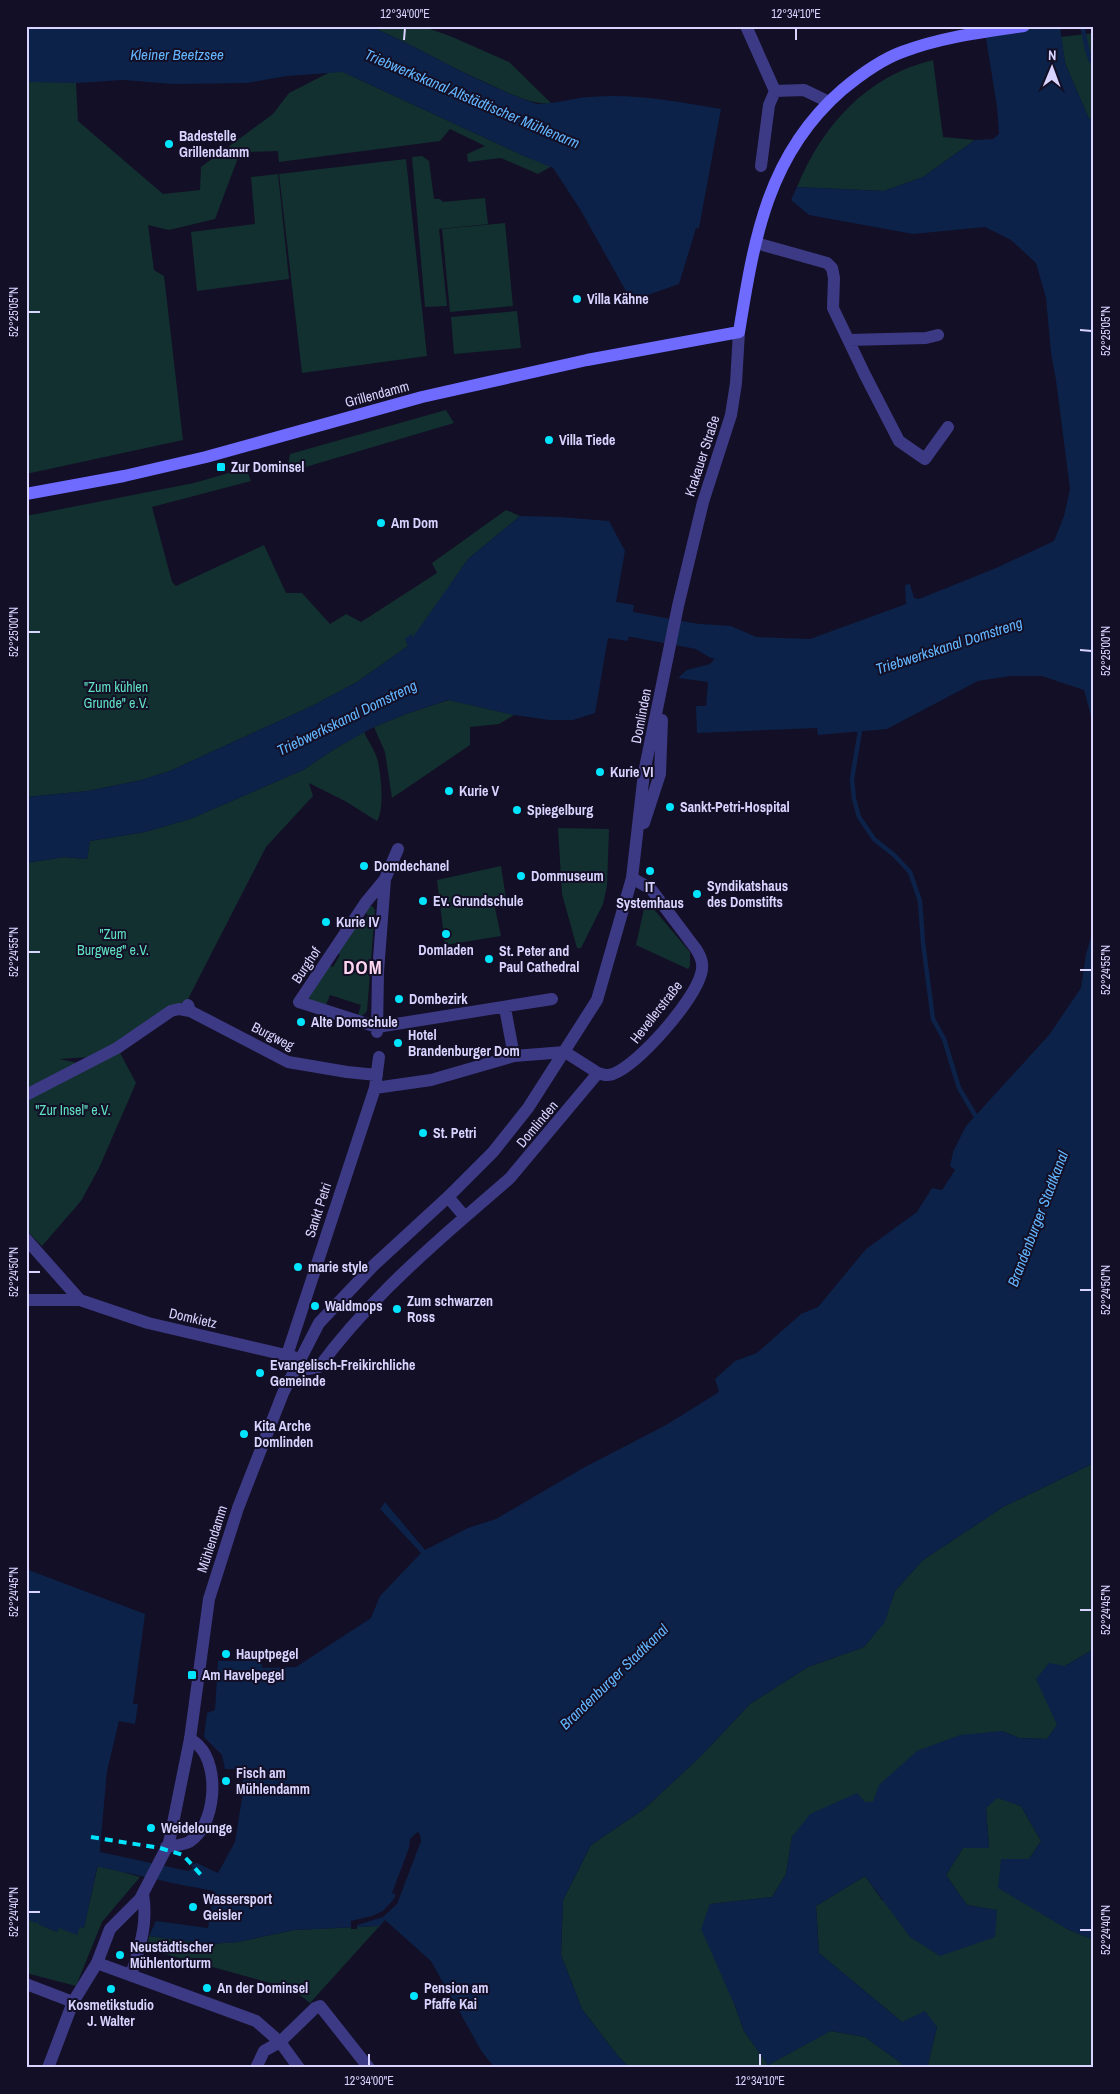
<svg xmlns="http://www.w3.org/2000/svg" width="1120" height="2094" font-family="'Archivo Narrow',sans-serif">
<rect width="100%" height="100%" fill="#130f26"/>
<path fill="#12302f" d="M370,26h51l29,10 59,26 43,42c-23,0 -41,-10 -61,-19 -41,-18 -80,-41 -121,-59z
M1094,33v86h-5l-24,-56 -4,-26z
M933,60l10,77 32,3 -52,37 -39,14 -87,-4c25,-61 69,-111 136,-127z
M330,72h13l181,84 28,10 -14,8 -37,-16 -33,4 -1,-8 18,-8 -35,-17 -10,12 -161,21 -1,-11 -32,1 -7,3 -24,64 -46,11 -21,-5 6,45 10,6 19,164 -157,34v-393l50,2 2,38 85,73 37,-4 1,-23 72,-53 16,-21z
M422,156l7,5 5,38h6l3,3 42,-4 3,26 -49,5 8,77 -22,1 -13,-150z
M406,159l21,197 -125,17 -23,-199z
M278,174l11,105 -92,12 -6,-59 64,-8 -4,-47z
M505,223l8,83 -63,6 -8,-83z
M517,311l4,37 -67,6 -3,-37z
M446,410l8,13 -162,48 -2,3 -2,-8 2,-12z
M246,468l5,13 -99,26 20,75 4,4 88,-41 22,48h16l28,31 16,-10 15,8 76,-49 -5,-10 74,-53 14,6 -52,43 -60,87 -51,36 -43,23 -144,66 -28,9 -54,11 -62,6v-281l168,-33z
M449,700l65,15 -15,9 -29,3v18l-78,53 -7,-46 -11,-25 32,-13z
M364,732c4,9 10,17 13,26 4,15 8,50 0,63l-32,-20 -36,-18 4,13 -47,51 -79,154 -17,7 -60,39 -20,10 -31,2 33,7 27,-15 17,32 -37,85 -18,33 -39,45 -16,-16v-367l38,-6 23,2 3,-18 55,-9 45,-13 113,-49 33,-22z
M558,828l51,1 -2,57 -4,18 -22,44h-4l-15,-54z
M501,866l6,39 -12,3 6,28 -56,9 -8,-65z
M646,900l44,52v14l-2,3 -52,-24z
M372,906l3,4 -8,101 -5,5 -4,-1 3,-10 -31,-10 -4,10 -17,-5 -1,-5 21,-30 4,2 7,-12 -3,-3 19,-27 4,2 8,-12 -4,-3 4,-5z
M1094,1463v186l-29,17 -8,59 -10,14 -28,-1 -17,-7 -129,71h-8l-73,35 -6,37 -14,23 -62,7 25,102 9,25 24,34 62,-34 35,6 36,26v5h-271l-13,-13 -35,-46 -21,-54 2,-55 28,-55 53,-36 56,-52 50,-53 58,-37 56,-20 20,-25 11,-31 28,-31 80,-53z
M997,1797l24,9 20,35 -12,18 38,70 27,11v128h-167l10,-41 -35,-5 -83,-69 -3,-47 49,-30 17,24 115,10 -30,-5 -21,-30 17,-27h26l-3,-40z
M98,1865l42,12 -38,45 -26,64 -50,-13v-54l15,-2 -2,7 18,8 1,-4 26,-1z
M385,1920l-75,83 -18,-14 -145,-40 2,-13 61,8 28,-2 56,-12 84,-4z"/>
<path fill="#0c2248" d="M26,26h344c57,25 108,58 167,78 18,0 35,-6 53,-7 44,-4 88,5 131,12l-22,119h-3l-17,56 -34,12 -18,-3 -47,-84 -27,-41 -29,-12 -181,-84 -56,4 -40,7 -74,1 -50,-4 -47,3 -46,-1 -4,-1z
M984,26h76l5,37 24,56h5v608l-10,-37 -42,-14h-32l-32,5 -91,48 -69,6 -1,-7 -120,5 -1,-27h10l2,-24 -30,-4 9,-8 23,-6 5,-6 -4,-7 -28,-8 4,-20 44,3 25,11 54,2 96,-35 -1,-19 5,-1 4,14 5,1 77,-31 58,-27 10,-25 6,-27 -14,-109 -5,-27 -5,-55 -10,-35 -25,-23 -26,-13 -72,7 -104,-19 -18,-15 6,-13 87,4 39,-14 52,-37 18,-1 6,-5 -2,-27z
M520,516l40,1 49,4 16,30 -9,51 18,3 -6,36 -20,-3 -13,75 -22,7h-24l-35,-5 -66,-15 -42,14 -32,13 -38,21 -33,22 -113,49 -45,13 -55,9 -3,18 -23,-2 -38,6v-66l62,-6 54,-11 28,-9 144,-66 43,-23 51,-36 -3,-7 6,-5 2,3 55,-78z
M1094,927v536l-91,44 -80,53 -28,31 -10,31 -21,25 -56,20 -58,37 -50,53 -56,52 -53,36 -28,55 -2,55 21,54 35,46 13,13h-135l-13,-16 -51,-91 -46,-41 -6,6 -85,4 -56,12 -28,2 -61,-8 7,-15 52,7 6,-37 -47,-9 5,-12h5l1,4 13,-4 2,-2 -2,-3 6,-2 21,10 17,-31 8,-50v-23h-18l-3,-14 -18,-18 3,-24 8,-3 3,-49h44v7l34,-1 75,-49 9,-22 41,-43 -41,-44 5,-7 40,48 43,-22 28,-9 87,-51 83,-43 53,-33 -4,-13 20,-18 22,-8 44,-39 17,-7 48,-58 51,-37 15,-24 10,2 13,-20 -5,-4 3,-14 13,-26 83,-91 32,-47 5,-34z
M26,1569l119,45 -12,90h5l-3,20 -16,-3 -12,50 -8,88 -15,69 -4,-1 -3,8 -18,-7 -2,4 -19,-8 2,-7 -3,6 -11,-4 3,-9 -3,-5z
M1094,1649v291l-27,-11 -69,-41 3,-29h28l12,-18 -20,-35 -24,-8 -11,10 3,40h-26l-17,27 21,30 30,5 -2,27 -55,19 -30,-19 -45,-61 -49,30 3,47 83,69 23,-11 12,16 -10,41h-26v-5l-36,-26 -34,-6 -63,34 -24,-34 -9,-25 -34,-77 9,-25 62,-7 14,-23 6,-37 18,-23 47,-21 8,9h8l6,-17 38,-34 43,-16 42,-4 17,7 28,1 10,-14 -21,-46 13,-16 16,3z"/>
<path fill="#130f26" d="M417,1832l3,2 1,7 -24,63 -14,13 -26,8v4h-6v-8l21,-5 11,-5 10,-11 3,-5 -4,-2 17,-45 1,-9z"/>
<g fill="none" stroke-linecap="round" stroke-linejoin="round">
<path stroke="#0c2248" stroke-width="4.5" d="M1082,26c4,14 4,29 12,40
M855,729l5,2 -8,48 2,20 5,18 15,22 20,16 16,17 10,29 3,42 10,76 11,20 15,49 16,27"/>
<path stroke="#0c2248" stroke-width="15" d="M79,1855l111,24"/>
<path stroke="#0c2248" stroke-width="25" d="M597,618l103,19 15,9"/>
<path stroke="#3d3a85" stroke-width="12" d="M746,26l29,65 -6,14 -8,61
M775,91l29,-1 25,12
M756,243l71,20 5,5 2,10 -1,30 32,67 34,66 26,18 23,-32
M849,340l77,-2 12,-3
M385,879l-19,23 -67,100 78,25 175,-28
M188,1005l2,6 98,51 59,10 30,3
M505,1008l9,48
M377,1032l1,-60 7,-93 13,-30
M598,1073c6,2 9,3 15,1 26,-10 81,-73 88,-100 3,-10 0,-17 -5,-25l-45,-60 -19,-11
M375,1088l56,-8 83,-24 51,-4 33,21 -88,105 -45,39 -17,-20
M26,1095l91,-47 54,-37 8,-2 11,2
M26,1239l54,61
M26,1300h54l68,23 146,34
M287,1355l88,-267 4,-31
M296,1367l12,2 11,-2c42,-57 93,-104 146,-150
M166,1847c7,-1 17,-2 23,-5 27,-16 31,-75 10,-96 -2,-3 -6,-5 -9,-7
M97,1963l159,58 24,21 19,26
M131,1975c9,-29 17,-51 12,-81
M26,1984l47,18
M256,2068l8,-17 16,-9 35,-34 5,-2 49,62"/>
<path stroke="#3d3a85" stroke-width="12" d="M644,823l16,-49 2,-54
M48,2068l25,-66 24,-39 13,-34 30,-30 29,-56 21,-104 19,-140 29,-91 45,-115 36,-70 55,-58 74,-68 45,-45 35,-44 69,-108 35,-122 12,-105 34,-167 25,-104 28,-87 5,-32 3,-51"/>
<path stroke="#6f6bff" stroke-width="12" d="M26,494l98,-18 82,-19 216,-60 165,-37 152,-28c15,-92 28,-177 103,-242 18,-15 38,-30 60,-38 39,-15 81,-20 122,-26"/>
<path stroke="#00e5ff" stroke-width="4" stroke-dasharray="8 6" stroke-linecap="butt" d="M91,1837l69,11 23,7 19,21"/>
</g>
<path fill="none" stroke="#d9d4ff" stroke-width="2" d="M404,40l1,-12M796,40v-12M28,312h12M1080,330l12,1M28,632h12M1080,650l12,1M28,952h12M1080,970h12M28,1272h12M1080,1290h12M28,1592h12M1080,1610h12M28,1912h12M1080,1930h12M369,2066v-12M760,2066v-12"/>
<g fill="#00e5ff" stroke="#130f26" stroke-width="2">
<circle cx="169" cy="144" r="5"/>
<circle cx="577" cy="299" r="5"/>
<circle cx="549" cy="440" r="5"/>
<rect x="216" y="462" width="10" height="10" rx="2.5"/>
<circle cx="381" cy="523" r="5"/>
<circle cx="600" cy="772" r="5"/>
<circle cx="449" cy="791" r="5"/>
<circle cx="670" cy="807" r="5"/>
<circle cx="517" cy="810" r="5"/>
<circle cx="364" cy="866" r="5"/>
<circle cx="650" cy="871" r="5"/>
<circle cx="521" cy="876" r="5"/>
<circle cx="697" cy="894" r="5"/>
<circle cx="423" cy="901" r="5"/>
<circle cx="326" cy="922" r="5"/>
<circle cx="446" cy="934" r="5"/>
<circle cx="489" cy="959" r="5"/>
<circle cx="399" cy="999" r="5"/>
<circle cx="301" cy="1022" r="5"/>
<circle cx="398" cy="1043" r="5"/>
<circle cx="423" cy="1133" r="5"/>
<circle cx="298" cy="1267" r="5"/>
<circle cx="315" cy="1306" r="5"/>
<circle cx="397" cy="1309" r="5"/>
<circle cx="260" cy="1373" r="5"/>
<circle cx="244" cy="1434" r="5"/>
<circle cx="226" cy="1654" r="5"/>
<rect x="187" y="1670" width="10" height="10" rx="2.5"/>
<circle cx="226" cy="1781" r="5"/>
<circle cx="151" cy="1828" r="5"/>
<circle cx="193" cy="1907" r="5"/>
<circle cx="120" cy="1955" r="5"/>
<circle cx="207" cy="1988" r="5"/>
<circle cx="111" cy="1989" r="5"/>
<circle cx="414" cy="1996" r="5"/>
</g>
<g text-anchor="middle" stroke-width="4" stroke-linejoin="round" paint-order="stroke">
<g font-size="14" font-weight="bold" fill="#d9d4ff" stroke="#130f26" text-anchor="start">
<text x="179" y="141">Badestelle<tspan x="179" dy="16">Grillendamm</tspan></text>
<text x="587" y="304">Villa Kähne</text>
<text x="559" y="445">Villa Tiede</text>
<text x="231" y="472">Zur Dominsel</text>
<text x="391" y="528">Am Dom</text>
<text x="610" y="777">Kurie VI</text>
<text x="459" y="796">Kurie V</text>
<text x="680" y="812">Sankt-Petri-Hospital</text>
<text x="527" y="815">Spiegelburg</text>
<text x="374" y="871">Domdechanel</text>
<text x="531" y="881">Dommuseum</text>
<text x="707" y="891">Syndikatshaus<tspan x="707" dy="16">des Domstifts</tspan></text>
<text x="650" y="892" text-anchor="middle">IT<tspan x="650" dy="16">Systemhaus</tspan></text>
<text x="433" y="906">Ev. Grundschule</text>
<text x="336" y="927">Kurie IV</text>
<text x="446" y="955" text-anchor="middle">Domladen</text>
<text x="499" y="956">St. Peter and<tspan x="499" dy="16">Paul Cathedral</tspan></text>
<text x="409" y="1004">Dombezirk</text>
<text x="311" y="1027">Alte Domschule</text>
<text x="408" y="1040">Hotel<tspan x="408" dy="16">Brandenburger Dom</tspan></text>
<text x="433" y="1138">St. Petri</text>
<text x="308" y="1272">marie style</text>
<text x="407" y="1306">Zum schwarzen<tspan x="407" dy="16">Ross</tspan></text>
<text x="325" y="1311">Waldmops</text>
<text x="270" y="1370">Evangelisch-Freikirchliche<tspan x="270" dy="16">Gemeinde</tspan></text>
<text x="254" y="1431">Kita Arche<tspan x="254" dy="16">Domlinden</tspan></text>
<text x="236" y="1659">Hauptpegel</text>
<text x="202" y="1680">Am Havelpegel</text>
<text x="236" y="1778">Fisch am<tspan x="236" dy="16">Mühlendamm</tspan></text>
<text x="161" y="1833">Weidelounge</text>
<text x="203" y="1904">Wassersport<tspan x="203" dy="16">Geisler</tspan></text>
<text x="130" y="1952">Neustädtischer<tspan x="130" dy="16">Mühlentorturm</tspan></text>
<text x="217" y="1993">An der Dominsel</text>
<text x="424" y="1993">Pension am<tspan x="424" dy="16">Pfaffe Kai</tspan></text>
<text x="111" y="2010" text-anchor="middle">Kosmetikstudio<tspan x="111" dy="16">J. Walter</tspan></text>
</g>
<g font-size="14" fill="#d9d4ff" stroke="#130f26">
<text transform="translate(377 394) rotate(-15)" y="5">Grillendamm</text>
<text transform="translate(702 456) rotate(-72)" y="5">Krakauer Straße</text>
<text transform="translate(641 716) rotate(-79)" y="5">Domlinden</text>
<text transform="translate(306 965) rotate(-56)" y="5">Burghof</text>
<text transform="translate(656 1012) rotate(-52)" y="5">Hevellerstraße</text>
<text transform="translate(273 1036) rotate(27)" y="5">Burgweg</text>
<text transform="translate(537 1124) rotate(-50)" y="5">Domlinden</text>
<text transform="translate(318 1210) rotate(-72)" y="5">Sankt Petri</text>
<text transform="translate(193 1318) rotate(13)" y="5">Domkietz</text>
<text transform="translate(212 1539) rotate(-72)" y="5">Mühlendamm</text>
</g>
<g font-size="14" fill="#5fe0c0" stroke="#130f26">
<text x="116" y="692">"Zum kühlen<tspan x="116" dy="16">Grunde" e.V.</tspan></text>
<text x="113" y="939">"Zum<tspan x="113" dy="16">Burgweg" e.V.</tspan></text>
<text x="73" y="1115">"Zur Insel" e.V.</text>
</g>
<g font-size="15" font-style="italic" fill="#62b6ff" stroke="#130f26">
<text x="177" y="60">Kleiner Beetzsee</text>
<text transform="translate(472 99) rotate(23)" y="5">Triebwerkskanal Altstädtischer Mühlenarm</text>
<text transform="translate(949 646) rotate(-18)" y="5">Triebwerkskanal Domstreng</text>
<text transform="translate(347 718) rotate(-26)" y="5">Triebwerkskanal Domstreng</text>
<text transform="translate(1038 1219) rotate(-69)" y="5">Brandenburger Stadtkanal</text>
<text transform="translate(614 1677) rotate(-44)" y="5">Brandenburger Stadtkanal</text>
</g>
<g font-size="19" font-weight="bold" letter-spacing="1" fill="#ffd6f0" stroke="#130f26">
<text x="363" y="974">DOM</text>
</g>
</g>
<rect width="1120" height="2094" fill="none" stroke="#130f26" stroke-width="55"/>
<g transform="translate(1052 68) rotate(1)" stroke="#130f26" stroke-width="4" paint-order="stroke">
<path d="M0-4L9 19L0 12L-9 19Z" fill="#d9d4ff"/>
<text y="-8" font-size="14" font-weight="bold" text-anchor="middle" fill="#d9d4ff">N</text>
</g>
<rect x="28" y="28" width="1064" height="2038" fill="none" stroke="#d9d4ff" stroke-width="2"/>
<g font-size="12" text-anchor="middle" fill="#d9d4ff">
<text x="405" y="18">12°34'00"E</text>
<text x="796" y="18">12°34'10"E</text>
<text transform="translate(14 312) rotate(-90)" y="4">52°25'05"N</text>
<text transform="translate(1106 331) rotate(-90)" y="4">52°25'05"N</text>
<text transform="translate(14 632) rotate(-90)" y="4">52°25'00"N</text>
<text transform="translate(1106 651) rotate(-90)" y="4">52°25'00"N</text>
<text transform="translate(14 952) rotate(-90)" y="4">52°24'55"N</text>
<text transform="translate(1106 970) rotate(-90)" y="4">52°24'55"N</text>
<text transform="translate(14 1272) rotate(-90)" y="4">52°24'50"N</text>
<text transform="translate(1106 1290) rotate(-90)" y="4">52°24'50"N</text>
<text transform="translate(14 1592) rotate(-90)" y="4">52°24'45"N</text>
<text transform="translate(1106 1610) rotate(-90)" y="4">52°24'45"N</text>
<text transform="translate(14 1912) rotate(-90)" y="4">52°24'40"N</text>
<text transform="translate(1106 1930) rotate(-90)" y="4">52°24'40"N</text>
<text x="369" y="2085">12°34'00"E</text>
<text x="760" y="2085">12°34'10"E</text>
</g>
</svg>
